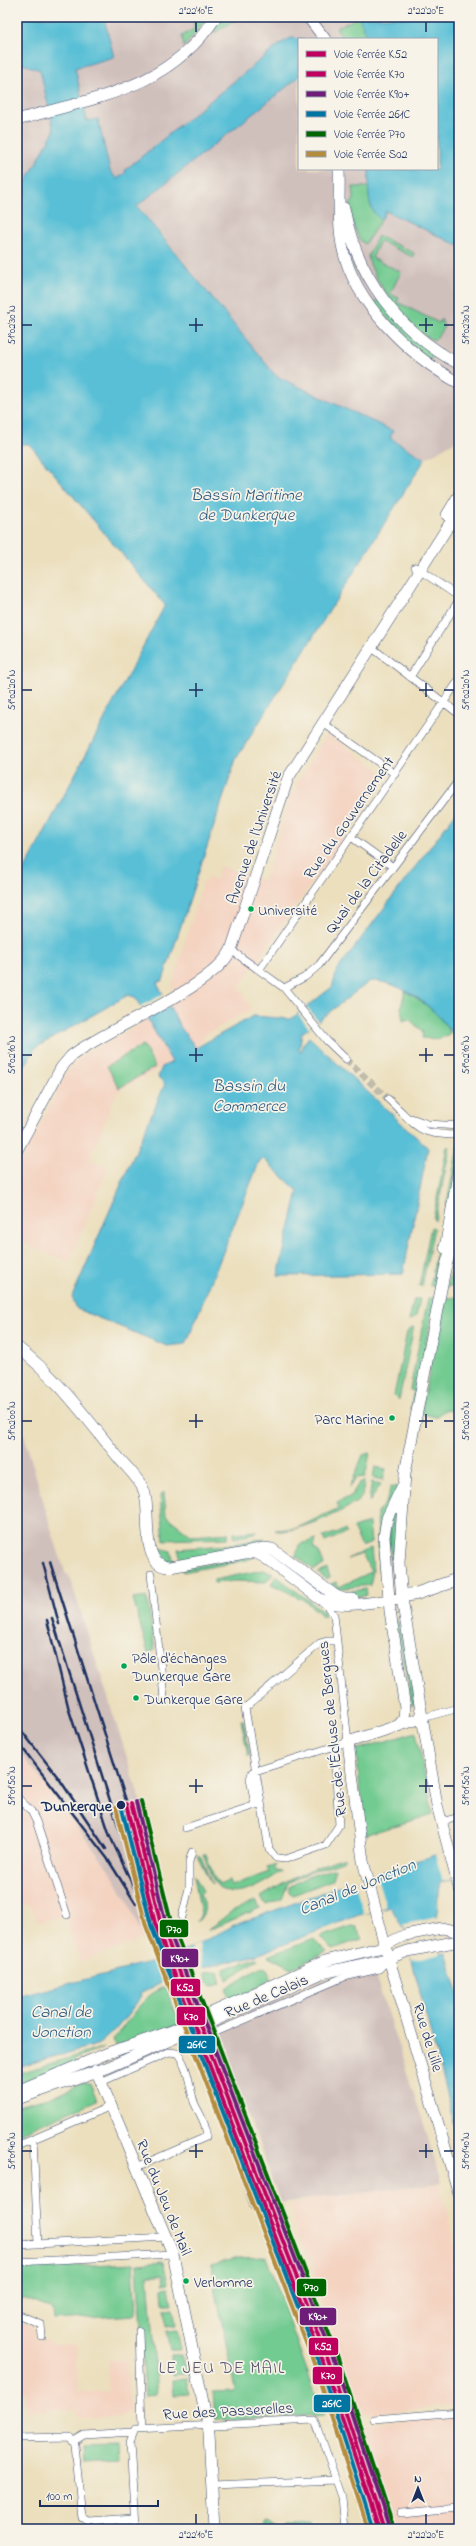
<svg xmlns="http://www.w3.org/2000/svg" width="476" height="2546" font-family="'Indie Flower',sans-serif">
<rect width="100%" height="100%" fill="#f7f3e8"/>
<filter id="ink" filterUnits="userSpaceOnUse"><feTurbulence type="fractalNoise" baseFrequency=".025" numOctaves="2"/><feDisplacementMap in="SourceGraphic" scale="8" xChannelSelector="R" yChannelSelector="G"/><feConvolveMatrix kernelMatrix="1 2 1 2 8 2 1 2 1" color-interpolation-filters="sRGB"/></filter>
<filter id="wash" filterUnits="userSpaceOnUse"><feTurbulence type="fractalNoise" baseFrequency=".012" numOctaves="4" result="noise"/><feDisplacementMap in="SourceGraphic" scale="16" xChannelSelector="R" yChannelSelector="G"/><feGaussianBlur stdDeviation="0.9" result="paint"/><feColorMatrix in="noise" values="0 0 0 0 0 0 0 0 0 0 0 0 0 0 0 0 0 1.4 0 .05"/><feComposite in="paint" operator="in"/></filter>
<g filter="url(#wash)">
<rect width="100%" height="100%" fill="#ebdfbd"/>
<path fill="#f4d3c1" d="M330,735l52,37 -4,6 5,4 -144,205 3,6h3l-1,2 7,14 -45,25 -9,14 -80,44 -28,68 19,8 -39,94 -52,-21v-73l49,-95 13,-15 91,-52 3,-23 30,-101h3l1,-5 9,3 4,-14 44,15 26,-82 6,-10v-4l30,-49z
M17,1748l91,120 19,32 17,39 -64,23 -14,-45 -28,5 -7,-16 -14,-2z
M440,2184l19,77v144l-100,10 -31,-86 -15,-64 -16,-29 -7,-31 33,-8z
M17,2321l17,6 1,12 10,-1 5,3v4l26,-1 1,48h32l-2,-32 20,-1 2,53 -15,5 -27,1 -10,-2 -1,-6 -50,1v-19h-9z
M459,2415v114h-64l-33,-104z"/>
<path fill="#d0c0bc" d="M104,17h255l17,22h-77v130h70v33l90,44v193l-34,20 -35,-21 2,-8 -116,-54 -166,-205 -12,-51 -11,2 -12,-54 38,-11z
M17,62l23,8 14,61 -37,67z
M17,1386l2,1v23l3,18 31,107 13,40 2,-1 3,7 70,221 3,10 -2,1 14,43 7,60 9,14 -28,9 -17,-39 -19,-32 -91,-120z
M374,1972l53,162 14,49 -161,20 -26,-74 -44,-101 108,-47z"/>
<path fill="#72cb91" stroke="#467d78" d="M192,17h17l-25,30 -2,-11 13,-8z
M222,17h19l-27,16v-5z
M359,17l17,21v1h-33l-7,-11z
M353,187h16c0,14 1,23 12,33l-16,24c-11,-6 -13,-27 -15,-39l4,-6z
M378,236l36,17 -1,4 -33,-16 -8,17 29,14 -11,22 9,4 -2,4 42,21 2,-4 3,8 -9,13c-21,-3 -65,-63 -67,-84z
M350,253l14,25v5l-9,-14z
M376,301h4l52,51 -1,7h-7l-50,-55z
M405,991c19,11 35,23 45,42l-2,3 -12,3 -14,-1 1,-6 -14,-13 -6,2 -2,-14z
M143,1045l12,22 -36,21 -12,-22z
M447,1147h3l-15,74 -2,-2z
M458,1147l1,9 -13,68 -3,-1z
M431,1227l3,1 -12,58h-3z
M441,1231l3,1 -6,54h-8z
M459,1251l-6,35h-7z
M459,1297v115l-14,-2 -10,7 -14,-4 23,-115z
M428,1298h7l-21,106 -4,6 4,-19 -4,-1z
M414,1299h6l-4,17 -7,5z
M414,1326l-15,74 -5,-4 13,-64z
M370,1453l-5,24 -8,1 -7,9 13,-32z
M375,1467l11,2 -3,11 -10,-2z
M364,1481c-1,6 0,14 -4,18 -8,10 -75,38 -85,31l22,-2 42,-20 -2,-5 14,-7 8,-13z
M372,1482l9,2 -11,17h-1z
M391,1486l7,1 -13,85h-6l-2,-59 10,-13z
M164,1492l2,24 26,20 37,-3 -2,5 -63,2 -4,-44z
M399,1497l-3,75h-3l-4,-46z
M369,1523l2,20 -9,4 -9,-19z
M345,1530l1,3 -21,9 -2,-5z
M258,1531l-4,3 -20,4 -1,-2 1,-3z
M265,1538l-3,3 -23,5 -12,7 -46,8 -3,-12 49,-4z
M316,1539l-2,10 5,3 5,13 -10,5 -18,-14 3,-11z
M154,1547l17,4 3,12 -9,-1z
M371,1548l2,23 -3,14 -32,4 -7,-5 5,-2 3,5 32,-15 -9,-18 -15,5z
M253,1555l1,2 -7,3 -64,12v-3z
M327,1569l3,8 -4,2 -8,-6z
M263,1570l10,4 -7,8 -30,-1 -22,2v-3z
M276,1576l48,36 1,4h-4l-1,-3 -18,-14 -31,-15z
M366,1589l1,6 -18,2 -10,-4z
M147,1597l8,53 -7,3 -15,-54z
M395,1620h3l18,84 -4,1c-4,-29 -12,-56 -17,-85z
M241,1720h2l7,35 -2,1z
M416,1732l17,82 -68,21 -9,-85z
M203,1854h3l8,23 5,7 10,-4 2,6 38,-14 -2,-5 9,-3 -3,6 8,2c-18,11 -51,36 -68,8 -4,-8 -6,-18 -10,-26z
M197,1855l4,2 11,28z
M345,1857v3l-37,13 -20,10 -6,16 -16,6 -5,-8c27,-17 54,-31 84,-40z
M335,1868l-3,12 -39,15 -4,-3v-5l18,-10z
M194,1875l9,16 -3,3c6,11 7,18 -3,28l4,-8z
M256,1900l4,8 -53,23 25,-20z
M352,1926l4,1 6,12 -30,10 -12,-12z
M314,1939l13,13 -35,16 -24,-12z
M256,1958l2,1 -31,21 -3,-11z
M260,1967l6,1 6,12 -41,21 -5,-12z
M218,1971l3,12 -7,3 -5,-1 -5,-12z
M166,1986l14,38 -64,22 -3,-6c15,-18 30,-46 53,-54z
M104,2047l-30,13 1,3 -44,19 -14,3v-11z
M83,2083h7l7,17 -80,35v-29l32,-8z
M266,2257l57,158 -105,5 -3,-1 -2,-27 22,-1 -24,-126 28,-7z
M163,2262l5,21 -5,1 -1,-9h-14l9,120 -12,1 -8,-132z
M133,2263l3,52 -83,5 -1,-11 -29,-11 -4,1 -2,6v-36z
M169,2287l3,17h-8l-1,-16z
M173,2308l3,17 -10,1 -1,-17z
M177,2330l4,20h-11l-4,-19z
M171,2355h11l4,19 -14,1z
M187,2379l3,15 -17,1 -1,-15z
M117,2444l1,16 -34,2 -1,-17z
M265,2521l11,8h-12z
M311,2526v3h-28v-2z"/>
<path fill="#58bfd6" stroke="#3a779a" d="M17,17h91l-4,1 10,39 -39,11 12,53 11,-2 12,52 7,8 9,-7 -1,-2 155,-126 11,-6 13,1h-5v38l-162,129 139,170 117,55 -3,7 35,21 -189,300 -73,221 -6,3 24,45 15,20 57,-32 38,3 41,-32 6,-18 121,-160v229c-10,-6 -13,-14 -21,-22 -15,-17 -44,-36 -68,-35l-68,52 -3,18 2,1 2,-8 6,-7 119,111 -25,126 -125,2 20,-85 -34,-32 -4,1 -74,184 -19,2 -90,-37 -5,-12 93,-213 -7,-7 4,-10 10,-5 -37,-65 -7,-2 -93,53 -18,32v-196l148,-279 -136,-161h-12v-246l37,-67 -14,-61 -23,-8z
M359,17h100v229l-73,-35 -5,9c-16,-13 -12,-32 -12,-51h68v-130l-69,-1z
M459,1847v29l-19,7c-5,15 1,30 -7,43l8,28 5,-1 13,42v148l-47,-182 -4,-18 3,-11 -8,-4 -12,-21 -32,8 -102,40 -70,17 -23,9 -24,13 1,3 -24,31 -18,16 -82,23v-70l140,-36 23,-8 55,-28 119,-44z"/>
<path fill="#ebdfbd" d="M164,994l6,12 -24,13 -7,-12z
M307,1007l11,14 -9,7 -11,-14z
M458,1847l1,29 -16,5 -8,-27z
M376,1874l10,33 -22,7 -10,-33z
M438,1917l-5,9 8,28 -29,7 -4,-18 3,-8 -9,-10z
M199,1943l3,27 -8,1 -3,-24z
M180,1953l7,19 -23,9 -7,-20z"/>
</g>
<g filter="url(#ink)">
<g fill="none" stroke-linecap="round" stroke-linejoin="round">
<path stroke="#c1bcaa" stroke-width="7" stroke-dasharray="7 3.5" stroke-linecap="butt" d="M346,1059l42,40"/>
<g stroke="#3a496c" stroke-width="8">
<path id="street" d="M415,567l44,30
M371,647l88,67
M410,677l49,-77
M323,723l72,51
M351,837l42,30
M231,950l53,38 43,53 19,18
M259,970l200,-290
M284,988l21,-11 14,-12 140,-185
M388,1099c31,28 27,36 71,36
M411,1118l17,6 31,2
M151,1574l13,124
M401,1593l15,-2 43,-15
M402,1599l16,-3 41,-14
M422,1718l37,-10
M334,1746l5,79 -13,20 -40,14 -10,-1 -7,-9 -24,-141 75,-65 7,-2h10
M17,1797l14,14 5,10 31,94
M255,1805l-5,-26 2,-7 96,-30 -14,-127 -11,-13
M441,1822l18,-5
M185,1828l74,-24
M182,1917l7,-29v-26l3,-10
M209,2035l135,-58 35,-8 10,-10
M101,2082l68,-30 8,1c12,14 12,33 17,49 4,10 14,23 12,35l-69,30
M33,2139l5,105
M17,2146l94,-40
M17,2245l150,-8
M17,2262l156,-8
M17,2314l24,10 1,13
M139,2331l3,97
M374,2419l85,-7
M17,2438l53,-1 5,8 7,73 7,4 45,-3
M74,2441l10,-6 49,-3
M212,2485l124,-5
M401,2513l58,-5
M135,2529l-5,-87 5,-13 180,-9 27,77 3,32"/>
</g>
<g stroke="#3a496c" stroke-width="12">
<path id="secondary" d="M308,17l17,22
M17,120c78,-23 151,-30 199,-103
M339,169c1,25 -2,51 3,76 11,58 68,111 117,138
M344,208c12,68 55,124 115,156
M447,515l12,-20
M17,1150l44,-82 10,-12c37,-29 141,-67 160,-106l57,-172 171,-269
M459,1220l-14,49 -40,204 -6,90 3,36 35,206 22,83
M445,1248l14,-79
M17,1347c40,30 70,72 101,110 8,10 22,22 26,34 8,19 -6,76 26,76l75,-14h11l8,4 56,42c24,12 56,1 82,0
M249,1551l15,-3 8,1 64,47 8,3h9
M422,1718l-74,24 15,119 22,85 74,248
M397,1727l7,-8 1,-11 -15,-97 -6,-74 3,-19 15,-31
M96,2070l77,184 36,178 5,97
M17,2091l91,-38 64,-22 153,-70 54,-13 26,-13 37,-7 17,4
M17,2099l92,-32 213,-94 61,-13 25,-9 51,-10"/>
</g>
<use href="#street" stroke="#fff" stroke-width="7"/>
<use href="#secondary" stroke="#fff" stroke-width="11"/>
<path stroke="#1b2f5e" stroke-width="2.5" d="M50,1562l80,251 17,70 13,38
M43,1563l16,61
M52,1618l74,233 19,46
M47,1620l22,90 41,126 46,100 80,214
M17,1725l43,55 46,69
M17,1741l90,117 29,46
M229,2145l23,64"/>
<g stroke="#f7f3e8" stroke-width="7">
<path id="rail-1" d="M131,1803l29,118 167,435 57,173"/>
</g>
<g stroke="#f7f3e8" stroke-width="7">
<path id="rail-2" d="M126,1804l29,119 167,435 57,171"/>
</g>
<g stroke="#f7f3e8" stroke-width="7">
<path id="rail-3" d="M136,1802l29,118 167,434 57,173"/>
</g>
<g stroke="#f7f3e8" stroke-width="7">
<path id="rail-4" d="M121,1805l30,120 167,434 55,170"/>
</g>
<g stroke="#f7f3e8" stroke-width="7">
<path id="rail-5" d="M141,1801l29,117 166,434 57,174"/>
</g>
<g stroke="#f7f3e8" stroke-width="7">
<path id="rail-6" d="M116,1807l30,119 167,435 55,168"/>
</g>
<use href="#rail-1" stroke="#bf005f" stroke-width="4"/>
<use href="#rail-2" stroke="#bf005f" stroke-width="4"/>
<use href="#rail-3" stroke="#6e1e78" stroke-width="4"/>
<use href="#rail-4" stroke="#0075a1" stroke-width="4"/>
<use href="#rail-5" stroke="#060" stroke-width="4"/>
<use href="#rail-6" stroke="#b48c3e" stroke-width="4"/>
</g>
</g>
<path fill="none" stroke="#1b2f5e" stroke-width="1.5" d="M196,22v10M426,22v10M196,318v14M426,318v14M22,325h10M189,325h14M419,325h14M444,325h10M196,683v14M426,683v14M22,690h10M189,690h14M419,690h14M444,690h10M196,1048v14M426,1048v14M22,1055h10M189,1055h14M419,1055h14M444,1055h10M196,1414v14M426,1414v14M22,1421h10M189,1421h14M419,1421h14M444,1421h10M196,1779v14M426,1779v14M22,1786h10M189,1786h14M419,1786h14M444,1786h10M196,2144v14M426,2144v14M22,2151h10M189,2151h14M419,2151h14M444,2151h10M196,2514v10M426,2514v10"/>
<g fill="#00a651" stroke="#f7f3e8" stroke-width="1.5">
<circle cx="251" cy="909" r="3.5"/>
<circle cx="392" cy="1418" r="3.5"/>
<circle cx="124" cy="1666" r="3.5"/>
<circle cx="136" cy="1698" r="3.5"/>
<circle cx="186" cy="2281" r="3.5"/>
</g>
<circle fill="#1b2f5e" stroke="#f7f3e8" stroke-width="1.5" cx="121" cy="1805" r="5"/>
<g text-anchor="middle" stroke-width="3.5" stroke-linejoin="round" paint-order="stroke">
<g font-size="15" fill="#1b2f5e" stroke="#f7f3e8" text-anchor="start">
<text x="258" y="915">Université</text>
<text x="384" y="1424" text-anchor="end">Parc Marine</text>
<text x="132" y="1663">Pôle d'échanges<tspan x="132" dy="18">Dunkerque Gare</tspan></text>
<text x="144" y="1704">Dunkerque Gare</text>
<text x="194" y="2287">Verlomme</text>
</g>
<g font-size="16" fill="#1b2f5e" stroke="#f7f3e8">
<text transform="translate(348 817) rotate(-55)" y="6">Rue du Gouvernement</text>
<text transform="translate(253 837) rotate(-71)" y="6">Avenue de l'Université</text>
<text transform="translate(365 881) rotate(-53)" y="6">Quai de la Citadelle</text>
<text transform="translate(331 1729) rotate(-96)" y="6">Rue de l'Écluse de Bergues</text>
<text transform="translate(266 1995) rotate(-23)" y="6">Rue de Calais</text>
<text transform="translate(429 2037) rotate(73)" y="6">Rue de Lille</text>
<text transform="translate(165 2197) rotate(68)" y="6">Rue du Jeu de Mail</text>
<text transform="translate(228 2410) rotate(-3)" y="6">Rue des Passerelles</text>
</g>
<g font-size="16" font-weight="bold" fill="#1b2f5e" stroke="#f7f3e8" text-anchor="end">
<text x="112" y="1811">Dunkerque</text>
</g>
<g font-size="17" font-style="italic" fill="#2d5a82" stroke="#f7f3e8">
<text x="246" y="500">Bassin Maritime<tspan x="246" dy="20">de Dunkerque</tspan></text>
<text x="249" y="1091">Bassin du<tspan x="249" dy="20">Commerce</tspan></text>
<text transform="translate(357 1886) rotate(-22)" y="6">Canal de Jonction</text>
<text x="61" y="2017">Canal de<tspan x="61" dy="20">Jonction</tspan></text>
</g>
<g font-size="17" letter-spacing="1" fill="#5a566e" stroke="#f7f3e8">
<text x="222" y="2373">LE JEU DE MAIL</text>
</g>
</g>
<g stroke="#f7f3e8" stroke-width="1.5">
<rect x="159" y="1919" width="30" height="19" rx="4" fill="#060"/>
<rect x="161" y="1948" width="38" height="20" rx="4" fill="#6e1e78"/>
<rect x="170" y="1978" width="31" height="19" rx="4" fill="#bf005f"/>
<rect x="176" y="2006" width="30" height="20" rx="4" fill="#bf005f"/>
<rect x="178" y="2035" width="38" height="19" rx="4" fill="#0075a1"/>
<rect x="296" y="2278" width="31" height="19" rx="4" fill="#060"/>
<rect x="299" y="2307" width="38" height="19" rx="4" fill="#6e1e78"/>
<rect x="308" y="2337" width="31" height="19" rx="4" fill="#bf005f"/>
<rect x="312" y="2366" width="31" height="19" rx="4" fill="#bf005f"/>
<rect x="313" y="2394" width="38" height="19" rx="4" fill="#0075a1"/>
</g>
<g font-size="11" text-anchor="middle" font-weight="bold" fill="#fff">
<text x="174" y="1933">P70</text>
<text x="180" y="1962">K90+</text>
<text x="185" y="1991">K52</text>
<text x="191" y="2020">K70</text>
<text x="197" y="2048">261C</text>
<text x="311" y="2291">P70</text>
<text x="318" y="2320">K90+</text>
<text x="323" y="2350">K52</text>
<text x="328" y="2379">K70</text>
<text x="332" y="2407">261C</text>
</g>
<rect width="476" height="2546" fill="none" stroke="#f7f3e8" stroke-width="44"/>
<rect x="298" y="38" width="140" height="132" fill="#f7f3e8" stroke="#9fa5b1"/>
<rect x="306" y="51" width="20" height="6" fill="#bf005f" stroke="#9fa5b1"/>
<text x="334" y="58" font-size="12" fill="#1b2f5e">Voie ferrée K52</text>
<rect x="306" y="71" width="20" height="6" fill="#bf005f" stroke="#9fa5b1"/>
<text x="334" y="78" font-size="12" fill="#1b2f5e">Voie ferrée K70</text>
<rect x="306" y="91" width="20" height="6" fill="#6e1e78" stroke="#9fa5b1"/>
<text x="334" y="98" font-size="12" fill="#1b2f5e">Voie ferrée K90+</text>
<rect x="306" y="111" width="20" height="6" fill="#0075a1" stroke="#9fa5b1"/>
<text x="334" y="118" font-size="12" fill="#1b2f5e">Voie ferrée 261C</text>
<rect x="306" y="131" width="20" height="6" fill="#006600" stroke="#9fa5b1"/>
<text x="334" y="138" font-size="12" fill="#1b2f5e">Voie ferrée P70</text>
<rect x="306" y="151" width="20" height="6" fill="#b48c3e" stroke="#9fa5b1"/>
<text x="334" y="158" font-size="12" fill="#1b2f5e">Voie ferrée S02</text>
<g transform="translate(418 2488)" stroke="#f7f3e8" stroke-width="3" paint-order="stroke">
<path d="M0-3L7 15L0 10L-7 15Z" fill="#1b2f5e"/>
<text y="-6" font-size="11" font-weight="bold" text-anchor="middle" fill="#1b2f5e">N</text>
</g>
<path d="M40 2500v6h118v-6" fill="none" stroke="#1b2f5e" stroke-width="2"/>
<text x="46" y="2500" font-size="12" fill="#1b2f5e" stroke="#f7f3e8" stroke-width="3" paint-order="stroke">100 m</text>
<rect x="22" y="22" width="432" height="2502" fill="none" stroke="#1b2f5e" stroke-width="1.5"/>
<g font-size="10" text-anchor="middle" fill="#1b2f5e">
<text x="196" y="14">2°22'10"E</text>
<text x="426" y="14">2°22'20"E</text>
<text transform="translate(11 325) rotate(-90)" y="4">51°02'30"N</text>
<text transform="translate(465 325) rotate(-90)" y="4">51°02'30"N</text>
<text transform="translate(11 690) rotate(-90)" y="4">51°02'20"N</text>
<text transform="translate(465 690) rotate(-90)" y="4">51°02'20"N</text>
<text transform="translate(11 1055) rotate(-90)" y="4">51°02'10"N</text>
<text transform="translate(465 1055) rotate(-90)" y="4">51°02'10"N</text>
<text transform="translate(11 1421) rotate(-90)" y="4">51°02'00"N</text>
<text transform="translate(465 1421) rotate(-90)" y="4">51°02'00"N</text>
<text transform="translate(11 1786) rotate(-90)" y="4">51°01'50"N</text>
<text transform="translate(465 1786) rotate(-90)" y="4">51°01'50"N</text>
<text transform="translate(11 2151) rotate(-90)" y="4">51°01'40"N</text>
<text transform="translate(465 2151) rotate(-90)" y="4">51°01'40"N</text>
<text x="196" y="2538">2°22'10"E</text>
<text x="426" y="2538">2°22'20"E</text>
</g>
</svg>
